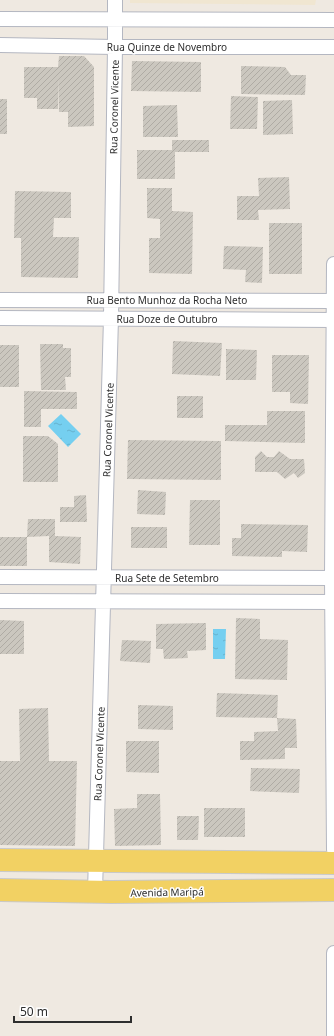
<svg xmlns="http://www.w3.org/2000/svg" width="334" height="1036" font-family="'Noto Sans',sans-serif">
<defs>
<pattern id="water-ripples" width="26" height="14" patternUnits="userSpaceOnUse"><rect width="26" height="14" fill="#75cff0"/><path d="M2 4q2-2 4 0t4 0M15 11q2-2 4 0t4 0" fill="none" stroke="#66b2ce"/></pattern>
<pattern id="building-hatch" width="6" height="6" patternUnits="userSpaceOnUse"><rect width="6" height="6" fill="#cbc7bf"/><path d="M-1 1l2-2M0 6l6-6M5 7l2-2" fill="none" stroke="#afaba4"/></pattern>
</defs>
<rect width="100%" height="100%" fill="#efe9e1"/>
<path fill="#f0e6d1" d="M130,0h186l-1,5 -185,-2z"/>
<path fill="url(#water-ripples)" d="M61,414l20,20 -13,13 -20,-21z
M213,629h13l-1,30h-12z"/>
<path fill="url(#building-hatch)" d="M59,56h25l10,11v59l-26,1v-15h-9l-1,-33v30h-21v-11h-13v-31h34z
M132,61l69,1v30l-70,-1z
M241,66l44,1 6,8h15l-1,20 -64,-1z
M231,96l27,1 -1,32h-27z
M0,99h7v35h-7z
M292,100l1,34 -30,1v-34z
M177,105l1,32h-35v-31z
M172,140h37v12h-34v27h-38v-29h35z
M289,177l1,32 -32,1 1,10h-22v-24h22l-1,-18z
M147,188h25v23l21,1 -1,62 -43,-1v-35h11v-19l-13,-1z
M15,191l56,1v26h-17l-1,19h26l-1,41 -57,-1v-39h-7z
M269,223h33v51h-33z
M224,246l39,1 -1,36 -17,-1 1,-12 -23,-1z
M173,341l49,2 -2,33 -48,-2z
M40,344h23v4h8v29h-6l1,13h-25z
M0,345h19v42h-19z
M226,349l31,1 -1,30h-30z
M272,355h37l-1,49 -18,-1v-11h-18z
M24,391l53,1v17h-36v18h-17z
M177,396h26v22h-26z
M267,411h38v32l-80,-2v-16h42z
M23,436h25l10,8v38h-35z
M128,440l93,1v39l-94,-1z
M261,451l6,6h7l5,-6 11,8h14l1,14 -7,5 -4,-5 -9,6 -8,-7h-22v-15z
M138,490l28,2 -1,23 -28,-1z
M86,495l1,27h-27v-15h14v-11z
M190,500h30v45h-31z
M28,519h27v17l26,1 -1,27 -31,-2v-26l-22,1z
M241,524l67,1 -1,27 -25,-1v6l-50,-1v-18h9z
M131,527h36v21h-36z
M0,537h27v29h-27z
M236,618l24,1v20l28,1 -1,40 -52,-1z
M0,620l24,1v33h-24z
M206,623v27l-19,1 1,7 -24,1 -1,-10h-7v-25z
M122,640l29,1 -1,22 -30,-2z
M217,693l61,2 -1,23 -61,-1z
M138,705l35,1v24l-35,-1z
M48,708l1,53h28l-2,85 -75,-1v-84h20l-1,-52z
M277,718l19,1 1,29h-12v11l-45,1v-19h14v-9l24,-1z
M126,741h33v32l-33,-1z
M251,768l49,1 -1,24 -49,-2z
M137,794h23l1,51 -46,1 -1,-37 23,-1z
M204,808h41v29h-41z
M177,816h22l-1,24h-21z"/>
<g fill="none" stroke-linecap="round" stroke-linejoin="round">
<g stroke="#b4b7c1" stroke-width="16">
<path id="minor" d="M0,19l334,1
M0,45l115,2h219
M334,264l-2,314 2,272
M0,300l334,1
M0,318l334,2
M0,577l334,1
M0,601l334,1
M95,892l16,-574 4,-271v-47
M334,1036v-83"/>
</g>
<g stroke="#c9c9c9" stroke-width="24">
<path id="primary" d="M0,860l334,3
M0,890l111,2 223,-2"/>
</g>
<use href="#minor" stroke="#fff" stroke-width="14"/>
<use href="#primary" stroke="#f2d163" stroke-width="22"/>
</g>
<g text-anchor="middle" stroke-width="3" stroke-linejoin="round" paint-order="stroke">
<g font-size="10" fill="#2e2e2e" stroke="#fff">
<text x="167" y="51">Rua Quinze de Novembro</text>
<text transform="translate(114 107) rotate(-89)" y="4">Rua Coronel Vicente</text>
<text x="167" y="304">Rua Bento Munhoz da Rocha Neto</text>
<text x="167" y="323">Rua Doze de Outubro</text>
<text transform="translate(108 430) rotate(-88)" y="4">Rua Coronel Vicente</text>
<text x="167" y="582">Rua Sete de Setembro</text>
<text transform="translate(99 754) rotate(-88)" y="4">Rua Coronel Vicente</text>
<text transform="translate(167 892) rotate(-1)" y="4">Avenida Maripá</text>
</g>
</g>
<path d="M14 1016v6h117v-6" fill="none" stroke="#2e2e2e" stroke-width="2"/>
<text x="20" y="1016" font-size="12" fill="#2e2e2e" stroke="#ffffff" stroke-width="3" paint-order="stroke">50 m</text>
</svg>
